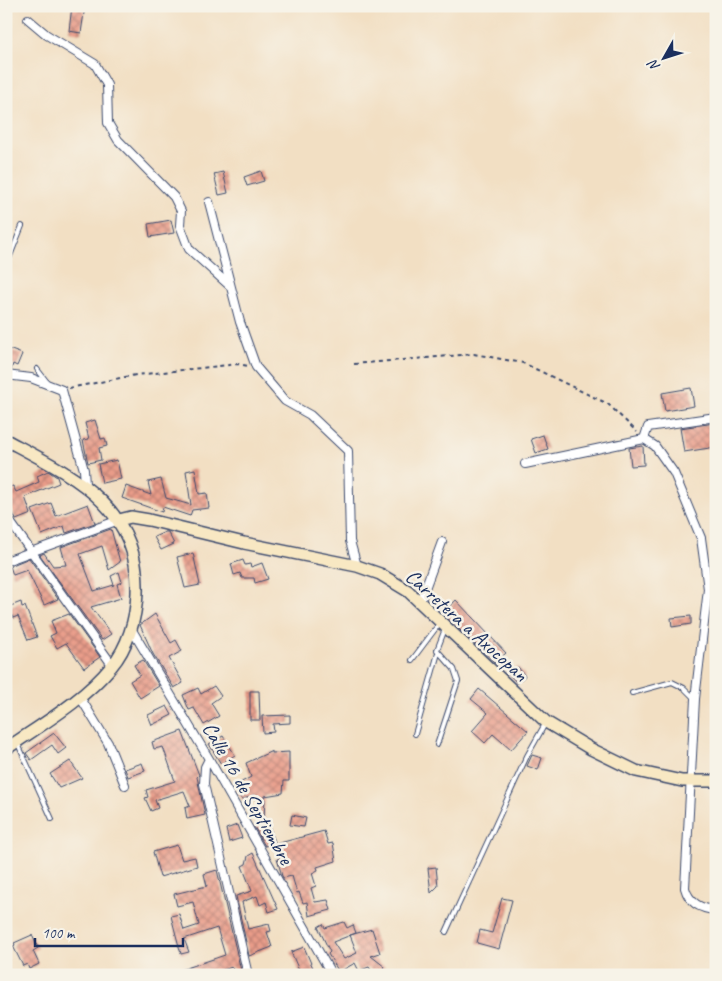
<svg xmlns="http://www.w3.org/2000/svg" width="722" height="981" font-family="Caveat,sans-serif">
<defs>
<pattern id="building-cross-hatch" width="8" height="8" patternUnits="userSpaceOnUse" patternTransform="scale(1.25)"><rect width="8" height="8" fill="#e99c89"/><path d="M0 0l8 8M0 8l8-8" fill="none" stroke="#bc8073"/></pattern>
</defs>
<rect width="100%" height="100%" fill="#f7f3e8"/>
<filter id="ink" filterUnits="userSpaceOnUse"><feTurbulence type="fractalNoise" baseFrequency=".02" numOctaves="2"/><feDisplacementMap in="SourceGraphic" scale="10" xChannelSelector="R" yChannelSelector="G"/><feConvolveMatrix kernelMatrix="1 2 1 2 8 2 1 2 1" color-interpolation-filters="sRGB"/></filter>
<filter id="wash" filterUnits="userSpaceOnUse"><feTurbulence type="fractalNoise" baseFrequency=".0096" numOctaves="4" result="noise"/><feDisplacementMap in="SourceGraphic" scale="20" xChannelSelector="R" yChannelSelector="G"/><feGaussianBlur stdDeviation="1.12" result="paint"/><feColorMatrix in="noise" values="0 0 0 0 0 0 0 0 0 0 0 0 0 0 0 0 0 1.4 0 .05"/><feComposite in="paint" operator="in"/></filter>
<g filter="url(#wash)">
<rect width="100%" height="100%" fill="#f2dfc3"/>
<g id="blocks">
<path fill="url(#building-cross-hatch)" d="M72,6h13l-4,27 -12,-2z
M261,171l3,10 -17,5 -3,-9z
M223,172l5,21 -9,2 -5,-21z
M171,220l3,13 -24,4 -2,-13z
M6,348l16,6 -5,12 -4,-2 -2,6 -5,-1z
M691,388l3,18 -29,5 -3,-18z
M95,420l6,19 4,-1 2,8 -8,2 2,12 -13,3 -5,-23 6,-1 -4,-16z
M715,423l1,24 -32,5 -4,-24z
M543,435l5,14 -12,4 -5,-14z
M643,446l1,19 -13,1 -2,-18z
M117,460l4,19 -19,4 -4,-19z
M195,469l4,25 8,-1 2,15 -17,2 -2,6 -27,-9 -1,5 -40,-14 4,-12 25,9 -3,-13 13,-3 5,19 25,7 -5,-34z
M48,471l9,6 2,6 -34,14 6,17 -15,6 -8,-18 -2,1v-15l7,-2 3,6 23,-10 -2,-6z
M51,503l5,13 32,-12 7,19 -29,10 -2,-7 -22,9 -10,-25z
M111,529l9,33 -11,8 -7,-24 -22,8 14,37 20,-6 -3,-9 8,-4 3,10 -5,2 4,14 -30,9 20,27 -9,6 -62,-85 4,-2 9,13 13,-1 -5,-18z
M165,532h3l6,12 -13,6 -7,-13z
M193,553l7,32 -15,3 -8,-31z
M29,558l29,41 -14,6 -17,-35 -14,5 -3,-9z
M243,560l2,5 5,-1 1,3 11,-4 6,16 -13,4 -1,-5h-12l-2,-5 -6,2 -3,-11z
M456,600l50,53 -11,10 -52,-49z
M21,602l1,5 3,-1 12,31 -9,3 -10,-24 -5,2 -5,-11z
M69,614l31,43 -16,11 -18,-25 -9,5 -7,-12 6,-3 -5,-12z
M155,614l16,29 5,-3 6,11 -13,7 14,25 -9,5 -21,-34 -13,-29z
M691,616v8l-19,3 -1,-9z
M143,660l16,26 -19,12 -10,-17 10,-6 -6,-10z
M518,667l7,9 -8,7 -8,-9z
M214,686l7,10 -10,7 8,13 -15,9 -10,-17 -5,2 -6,-15 15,-7 3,6z
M479,689l49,42 -17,19 -18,-16 -8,9 -13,-12 16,-18 -17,-14z
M250,691h9l1,29h-10z
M167,706l5,9 -20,10 -4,-10z
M290,715v8l-17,1 1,8 -11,1 -1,-17z
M182,731l17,44 -2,2 8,38 -18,4 -2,-11 5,-2 -6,-15 -29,9 3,8 -7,3 -6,-13 3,-1 -2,-7 29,-9 -12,-34 -9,2 -2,-7z
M54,733l12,15 -8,6 -6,-9 -21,15 -5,-7z
M223,736l12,19 -14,9 -12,-20z
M272,751v2l17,-1v29h-5l-1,12 -18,3 -1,25 3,-1 8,22 -10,4 -11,-19 10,-6 -10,-26 -12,5 -8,-14 17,-9 -5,-14z
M532,755l10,3 -4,12 -11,-4z
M70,761l12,17 -23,10 -9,-14z
M142,763l3,8 -17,6 -3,-8z
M292,815l14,3 -2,9 -14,-2z
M237,825l5,13 -13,4 -3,-13z
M324,831l4,13 5,-1 3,18 -19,6 1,3 -6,3 4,13 -5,2 4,14 13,-2 3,10 -22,6 -2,-14 -4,1 -4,-11 -2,1 -5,-17 -9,2 -1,-2 -5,-17 5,-2 -6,-13z
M177,845l5,15 13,-3 2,9 -37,11 -7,-25z
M253,853l25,56 -9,3 -3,-10 -6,3 -3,-9 -15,6 6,27 21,-5 2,7 -4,1 5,15 -23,9 -13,-60 16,-5 -10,-25 4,-2 2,-8z
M436,867l2,19 -7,7 -3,-25z
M217,870l25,105h-7l-3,-8 -15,5 1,3h-46v-2l53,-18 -8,-27 -33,11 5,13 -8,2 -10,-38 8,-2 5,16 15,-5 -6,-23 -16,4 -3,-12 33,-8 -3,-12z
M502,898l10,2 -13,49 -22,-6 3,-13 12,3z
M344,922l3,6 6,-3 3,8 -23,9 11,17 13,-6 -7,-18 22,-6 8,24 -9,3 14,11 -4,4 2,4h-9l-5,-8 -10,4 -4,-8 -16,9 -11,-18 2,-2 -12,-25 5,-3 2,4z
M32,935l6,13 -5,3 6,13 -10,5 -2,-5 -4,2 -10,-20 2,-1 -1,-2z
M304,947l12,28h-15l-10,-23z"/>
</g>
</g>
<g filter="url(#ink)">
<use href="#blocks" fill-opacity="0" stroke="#3b496d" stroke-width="1"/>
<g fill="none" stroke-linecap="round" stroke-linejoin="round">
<g stroke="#3b496d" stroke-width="6">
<path id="lane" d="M6,266l16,-40
M37,369l10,13
M412,660l27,-36
M632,693l40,-11 12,6 11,11
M415,734l23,-81
M18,744l34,75
M437,745l21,-64 -4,-12 -17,-19 8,-21
M446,932l81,-176 18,-32"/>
</g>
<g stroke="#3b496d" stroke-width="10">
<path id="street" d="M28,19l19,16 48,29 12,21 1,38 10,17 56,57 7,14 -1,14 9,24 41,37
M209,202l31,120 16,45 29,34 25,14 38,36 2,90 7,25
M6,375l25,3 31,12 22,80 1,14
M644,439l4,-12 68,-10
M525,464l119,-25 11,7 19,27 27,65 7,51 -13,110 -10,189c4,15 16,21 31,22
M6,516l107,150
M6,561l113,-41
M420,602l22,-60
M132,630l77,129 123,216
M80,697l28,46 17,42
M209,759l-4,8 -1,17 44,191"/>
</g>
<g stroke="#3b496d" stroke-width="14">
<path id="secondary" d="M6,440c67,36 134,66 131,153 -1,26 -9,54 -26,74 -28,34 -69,57 -105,82
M119,520l12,-3 18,3 95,23 113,23 23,8 28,17 138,131 45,27 45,22 46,10h34"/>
</g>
<path stroke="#3b496d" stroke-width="2" stroke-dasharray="4 4" stroke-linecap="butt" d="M354,364l120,-10 49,9 85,41 29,28
M69,388l67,-13 102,-11 10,2"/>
<use href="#lane" stroke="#fff" stroke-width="4"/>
<use href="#street" stroke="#fff" stroke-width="8"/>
<use href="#secondary" stroke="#f8e8c3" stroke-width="11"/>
</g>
</g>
<g text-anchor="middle" stroke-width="5" stroke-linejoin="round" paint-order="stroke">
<g font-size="21" fill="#1b2f5e" stroke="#f7f3e8">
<text transform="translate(467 625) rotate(42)" y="7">Carretera a Axocopan</text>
<text transform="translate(248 793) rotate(60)" y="7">Calle 16 de Septiembre</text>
</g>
</g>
<rect width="722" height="981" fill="none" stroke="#f7f3e8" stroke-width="25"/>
<g transform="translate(664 58) rotate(231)" stroke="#f7f3e8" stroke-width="4" paint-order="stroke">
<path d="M0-4L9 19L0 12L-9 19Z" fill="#1b2f5e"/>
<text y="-8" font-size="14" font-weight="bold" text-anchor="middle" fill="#1b2f5e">N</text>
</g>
<path d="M35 938v8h148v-8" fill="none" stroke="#1b2f5e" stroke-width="2.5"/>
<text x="42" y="938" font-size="15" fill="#1b2f5e" stroke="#f7f3e8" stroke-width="4" paint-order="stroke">100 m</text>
</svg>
